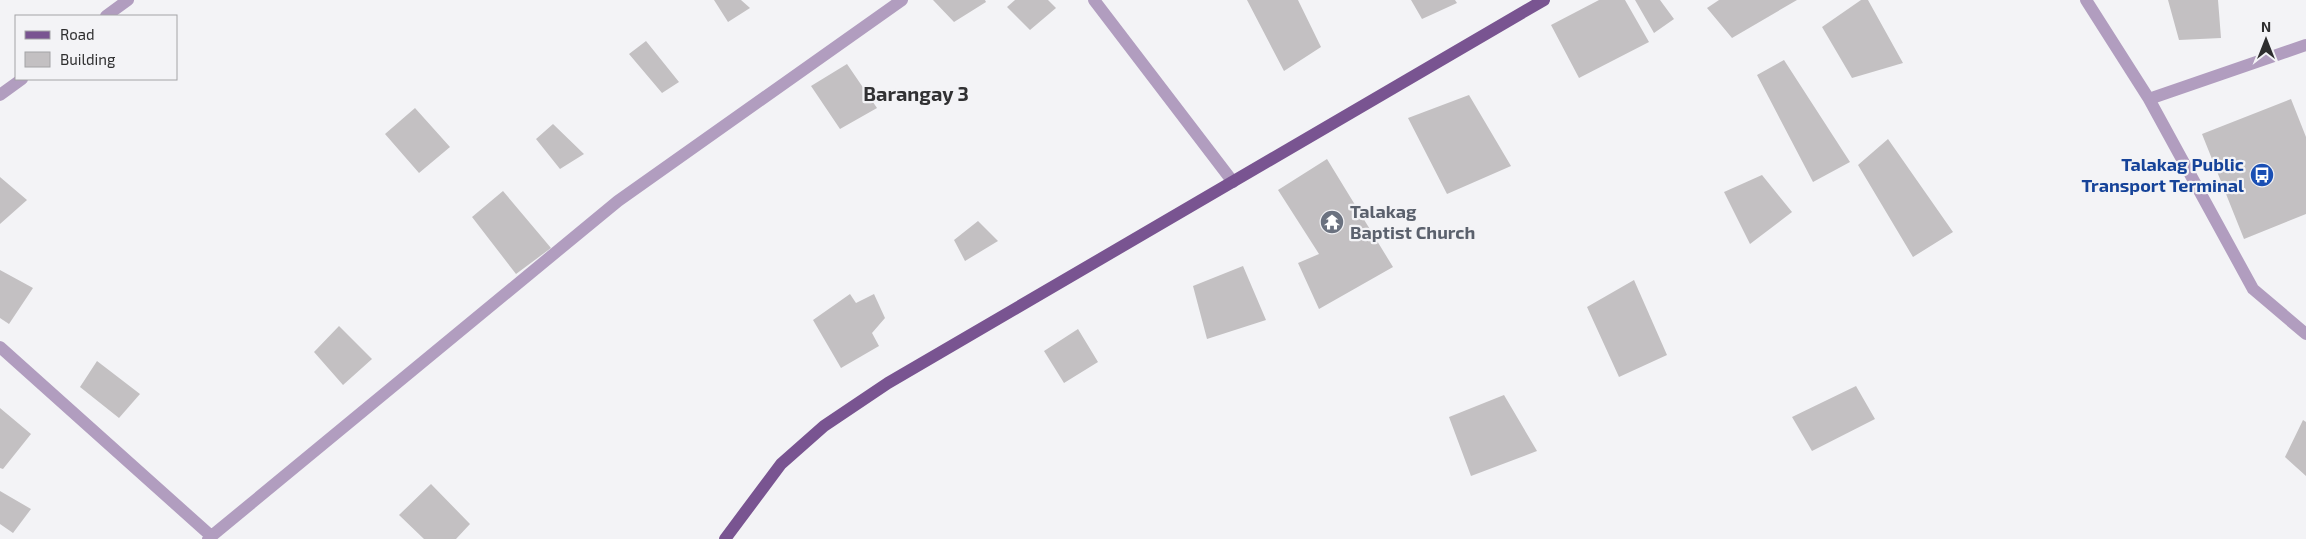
<svg xmlns="http://www.w3.org/2000/svg" width="2306" height="539" font-family="'Exo 2',sans-serif">
<rect width="100%" height="100%" fill="#f3f3f6"/>
<path fill="#c3c0c2" d="M714,0h27l9,8 -22,14z
M933,0h52l1,2 -32,20z
M1015,0h33l8,8 -26,22 -23,-23z
M1247,0h51l23,47 -37,24z
M1411,0h44l2,3 -35,16z
M1599,0h26l24,42 -70,36 -28,-53z
M1635,0h25l14,19 -20,14z
M1719,0h78l-65,38 -25,-30z
M1861,0h7l35,63 -51,15 -30,-51z
M2168,0h50l3,38 -42,2z
M646,41l33,41 -17,11 -33,-39z
M1784,60l66,102 -37,20 -56,-107z
M847,64l30,44 -37,21 -29,-43z
M1469,95l42,71 -64,28 -39,-76z
M2291,99l15,38v77l-62,25 -42,-105z
M415,108l35,39 -31,26 -34,-39z
M553,124l31,30 -24,15 -24,-30z
M1888,139l65,93 -40,25 -55,-92z
M1327,159l66,108 -74,42 -21,-46 21,-9 -41,-64z
M1762,175l30,37 -42,32 -26,-52z
M0,177l27,23 -27,24z
M503,191l48,57 -35,26 -44,-57z
M978,221l20,20 -33,20 -11,-21z
M1243,266l23,54 -59,19 -14,-53z
M0,270l33,18 -24,36 -9,-6z
M1634,280l33,75 -48,22 -32,-70z
M850,294l6,9 18,-9 11,24 -13,15 7,13 -38,22 -28,-48z
M339,326l33,33 -29,26 -29,-33z
M1078,329l20,33 -34,21 -20,-32z
M97,361l43,33 -21,24 -39,-31z
M1856,386l19,33 -63,32 -20,-34z
M1504,395l33,56 -66,25 -22,-59z
M0,408l31,26 -28,35 -3,-1z
M2303,420l3,2v54l-21,-19z
M431,484l39,40 -14,15h-32l-25,-24z
M0,491l31,18 -18,24 -13,-9z"/>
<g fill="none" stroke-linecap="round" stroke-linejoin="round">
<path stroke="#b19dbf" stroke-width="12" d="M1094,0l139,182
M2086,0l63,99 104,190 53,45
M106,16l22,-16
M0,95l22,-16
M2149,99l157,-54
M0,347l210,188
M208,539l410,-338 284,-201"/>
<path stroke="#795491" stroke-width="12" d="M725,539l56,-75 43,-38 64,-43 656,-383"/>
</g>
<defs>
<g id="bus-disc" transform="scale(1.25)"><circle r="9.5" fill="#1a4fb4" stroke="#f3f3f6"/><path d="M-5-6H5V4H4V6H2V4H-2V6H-4V4H-5ZM-3.5-4V0h7V-4ZM-3.5 1.2v1.5H-2V1.2ZM2 1.2v1.5H3.5V1.2Z" fill="#fff"/></g>
<g id="temple-disc" transform="scale(1.25)"><circle r="9.5" fill="#6b7280" stroke="#f3f3f6"/><path d="M0-6L5-2H3V0L6.5 2.5H4V6H1.5V3h-3V6H-4V2.5H-6.5L-3 0V-2H-5Z" fill="#fff"/></g>
</defs>
<g fill-rule="evenodd">
<use href="#bus-disc" x="2262" y="175"/>
<use href="#temple-disc" x="1332" y="222"/>
</g>
<g text-anchor="middle" stroke-width="4.5" stroke-linejoin="round" paint-order="stroke">
<g font-size="18" font-weight="bold" fill="#164399" stroke="#f3f3f6" text-anchor="end">
<text x="2244" y="171">Talakag Public<tspan x="2244" dy="21">Transport Terminal</tspan></text>
</g>
<g font-size="18" font-weight="bold" fill="#5b616d" stroke="#f3f3f6" text-anchor="start">
<text x="1350" y="218">Talakag<tspan x="1350" dy="21">Baptist Church</tspan></text>
</g>
<g font-size="20" font-weight="bold" fill="#313133" stroke="#f3f3f6">
<text x="916" y="101">Barangay 3</text>
</g>
</g>
<rect x="15" y="15" width="162" height="65" fill="#f3f3f6" stroke="#a4a4a6"/>
<rect x="25" y="31" width="25" height="8" fill="#795491" stroke="#a4a4a6"/>
<text x="60" y="40" font-size="15" fill="#2d2d2e">Road</text>
<rect x="25" y="52" width="25" height="15" fill="#c3c0c2" stroke="#a4a4a6"/>
<text x="60" y="65" font-size="15" fill="#2d2d2e">Building</text>
<g transform="translate(2266 40)" stroke="#f3f3f6" stroke-width="4" paint-order="stroke">
<path d="M0-4L9 19L0 12L-9 19Z" fill="#2d2d2e"/>
<text y="-8" font-size="14" font-weight="bold" text-anchor="middle" fill="#2d2d2e">N</text>
</g>
</svg>
